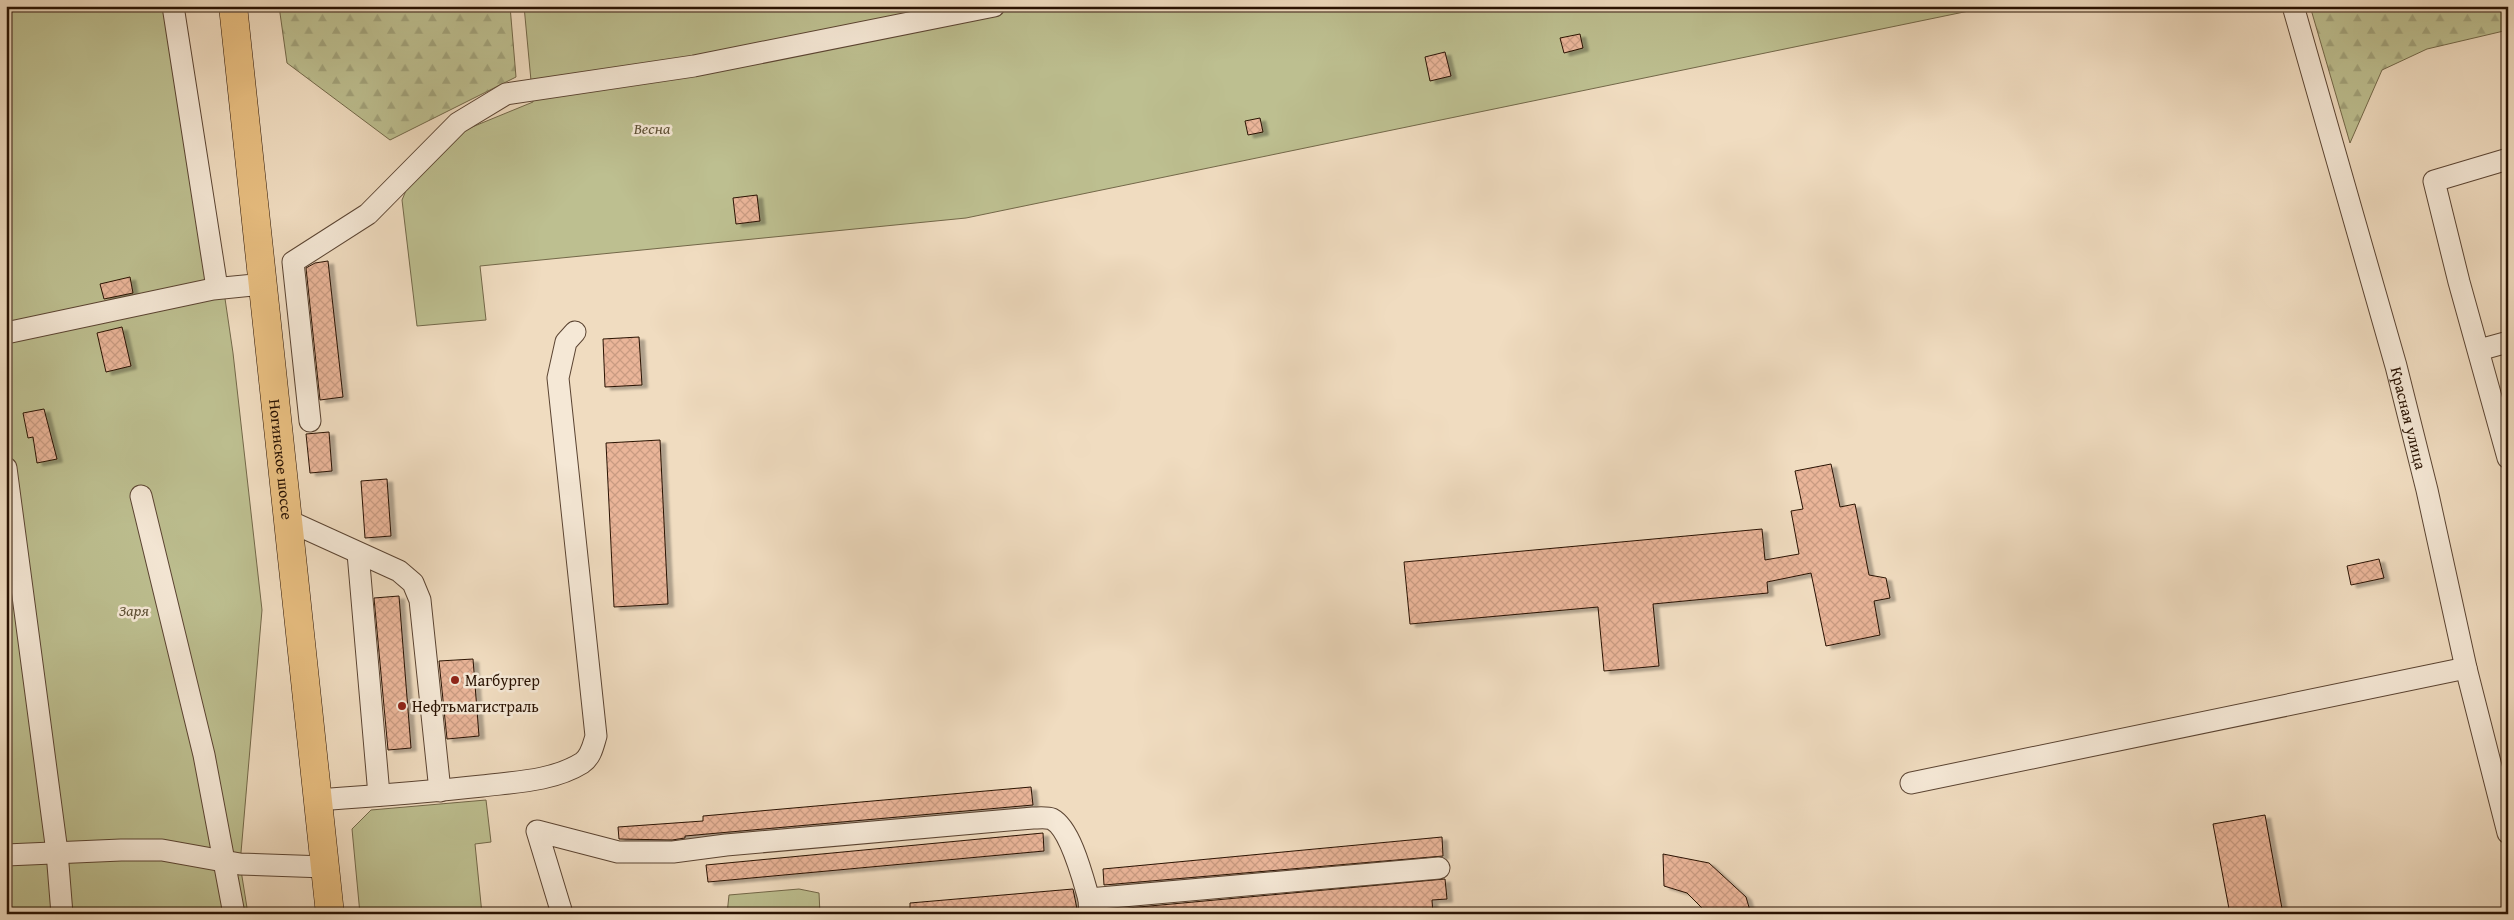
<svg xmlns="http://www.w3.org/2000/svg" width="2514" height="920" font-family="'Gentium Book Plus',serif">
<defs>
<pattern id="forest-firs" width="22" height="20" patternUnits="userSpaceOnUse" patternTransform="scale(1.25)"><rect width="22" height="20" fill="#bdbf90"/><path d="M5 1l3.5 6h-7zM16 11l3.5 6h-7z" fill="#a2a37b"/></pattern>
<pattern id="building-cross-hatch" width="8" height="8" patternUnits="userSpaceOnUse" patternTransform="scale(1.25)"><rect width="8" height="8" fill="#eab599"/><path d="M0 0l8 8M0 8l8-8" fill="none" stroke="#c99b82"/></pattern>
<filter id="shadow"><feDropShadow dx="5.5" dy="3" stdDeviation="1" flood-color="#0004"/></filter>
</defs>
<rect width="100%" height="100%" fill="#f0dcc0"/>
<filter id="stains"><feTurbulence type="fractalNoise" baseFrequency=".004" numOctaves="4"/><feColorMatrix values="0 0 0 0 .2 0 0 0 0 .09 0 0 0 0 .02 0 0 0 .5 -.17"/></filter>
<radialGradient id="worn" r=".72"><stop offset=".6" stop-color="#630" stop-opacity="0"/><stop offset="1" stop-color="#630" stop-opacity=".3"/></radialGradient>
<path fill="#bdbf90" stroke="#736849" d="M6,6h176l51,347 29,257 -22,254 8,50h-242z
M524,6h1469l-1027,212 -486,48 6,54 -69,6 -15,-126 10,-24 43,-42 78,-32z
M486,800l5,42 -16,2 7,70h-122l-8,-85 19,-19z
M799,889l20,4 1,21h-93l2,-19z"/>
<path fill="url(#forest-firs)" stroke="#736849" d="M279,6h231l6,71 -126,63 -103,-77z
M2310,6h198v24l-81,19 -45,21 -32,73z"/>
<path fill="url(#building-cross-hatch)" stroke="#291202" filter="url(#shadow)" d="M1580,34l3,14 -19,5 -4,-15z
M1445,52l6,24 -21,5 -5,-24z
M1260,118l3,14 -15,3 -3,-14z
M757,195l3,26 -24,3 -3,-26z
M328,261l15,136 -23,3 -14,-132 9,-5z
M130,277l3,16 -29,6 -4,-15z
M122,327l9,39 -25,6 -9,-39z
M639,337l3,48 -37,2 -2,-48z
M44,409l13,50 -20,4 -4,-26 -5,1 -5,-25z
M329,432l3,39 -22,2 -4,-39z
M660,440l8,164 -54,3 -8,-164z
M1831,464l9,43 15,-3 14,71 17,3 4,20 -16,3 6,34 -54,11 -15,-73 -44,9 1,11 -115,11 6,62 -55,5 -6,-64 -188,17 -6,-62 358,-33 3,31 34,-6 -8,-43 12,-2 -8,-38z
M387,479l4,57 -26,2 -4,-57z
M2379,559l5,19 -33,7 -4,-19z
M399,596l12,152 -23,2 -14,-152z
M473,659l6,77 -32,3 -8,-78z
M1031,787l2,18 -348,31v2l-13,2 -53,-1 -1,-12 85,-6v-5z
M2265,815l18,99h-53l-17,-90z
M1043,833l1,18 -336,31 -2,-17z
M1442,837l1,19 -339,29 -1,-16z
M1663,854l46,9 37,34 5,17h-43l-21,-21 -23,-7z
M1445,879l2,20 -15,1 1,14h-326l-1,-4z
M1073,889l4,20 -58,5h-109v-11z"/>
<g fill="none" stroke-linecap="round" stroke-linejoin="round">
<g stroke="#5b4432" stroke-width="23">
<g id="minor">
<path d="M173,6l44,282"/>
<path id="s1" d="M2293,6l103,360 31,124 39,178 42,165"/>
<path d="M2508,159l-74,22 25,101 49,176"/>
<path d="M6,333l207,-44 50,-5"/>
<path d="M2479,350l29,-8"/>
<path d="M310,421l-17,-159 75,-48 90,-91 48,-29 188,-28 300,-60"/>
<path d="M6,468l51,384 5,62"/>
<path d="M141,496l63,259 30,159"/>
<path d="M289,521l110,50 14,12 7,17 20,191"/>
<path d="M358,553l21,242"/>
<path d="M1911,783l555,-115"/>
<path d="M318,800c55,-4 109,-8 164,-14 33,-4 71,-5 100,-23 9,-6 11,-17 14,-27l-38,-358 8,-36 9,-10"/>
<path d="M6,855l115,-5h41l78,14 85,3"/>
<path d="M561,910l-24,-79 81,21h55l53,-7 307,-27c5,0 14,-1 19,1 19,10 31,60 37,80"/>
<path d="M1090,914l-1,-15 350,-31"/>
</g>
</g>
<g stroke="#291202" stroke-width="29">
<g id="highway">
<path id="s2" d="M233,6l97,908"/>
</g>
</g>
<use href="#minor" stroke="#f5e8d6" stroke-width="21"/>
<use href="#highway" stroke="#e8be80" stroke-width="28"/>
</g>
<g fill="#8f2418" stroke="#f5e8d6" stroke-width="2">
<circle cx="455" cy="680" r="5"/>
<circle cx="402" cy="706" r="5"/>
</g>
<g text-anchor="middle" stroke-width="5" stroke-linejoin="round" paint-order="stroke">
<g font-size="16" font-style="italic" fill="#5d4f34" stroke="#f5e8d6">
<text x="652" y="134">Весна</text>
<text x="134" y="616">Заря</text>
</g>
<g font-size="16" fill="#291202" stroke="#f5e8d6">
<text dy="6" stroke="none"><textPath href="#s1" startOffset="428">Красная улица</textPath></text>
<text dy="6" stroke="none"><textPath href="#s2" startOffset="456">Ногинское шоссе</textPath></text>
</g>
<g font-size="16" fill="#291202" stroke="#f5e8d6" text-anchor="start">
<text x="465" y="686">Магбургер</text>
<text x="412" y="712">Нефтьмагистраль</text>
</g>
</g>
<rect width="2514" height="920" fill="none" stroke="#f0dcc0" stroke-width="25"/>
<rect x="8" y="8" width="2499" height="905" fill="none" stroke="#291202" stroke-width="2.5"/>
<rect x="12" y="12" width="2489" height="895" fill="none" stroke="#291202"/>
<rect width="100%" height="100%" filter="url(#stains)"/>
<rect width="100%" height="100%" fill="url(#worn)"/>
</svg>
